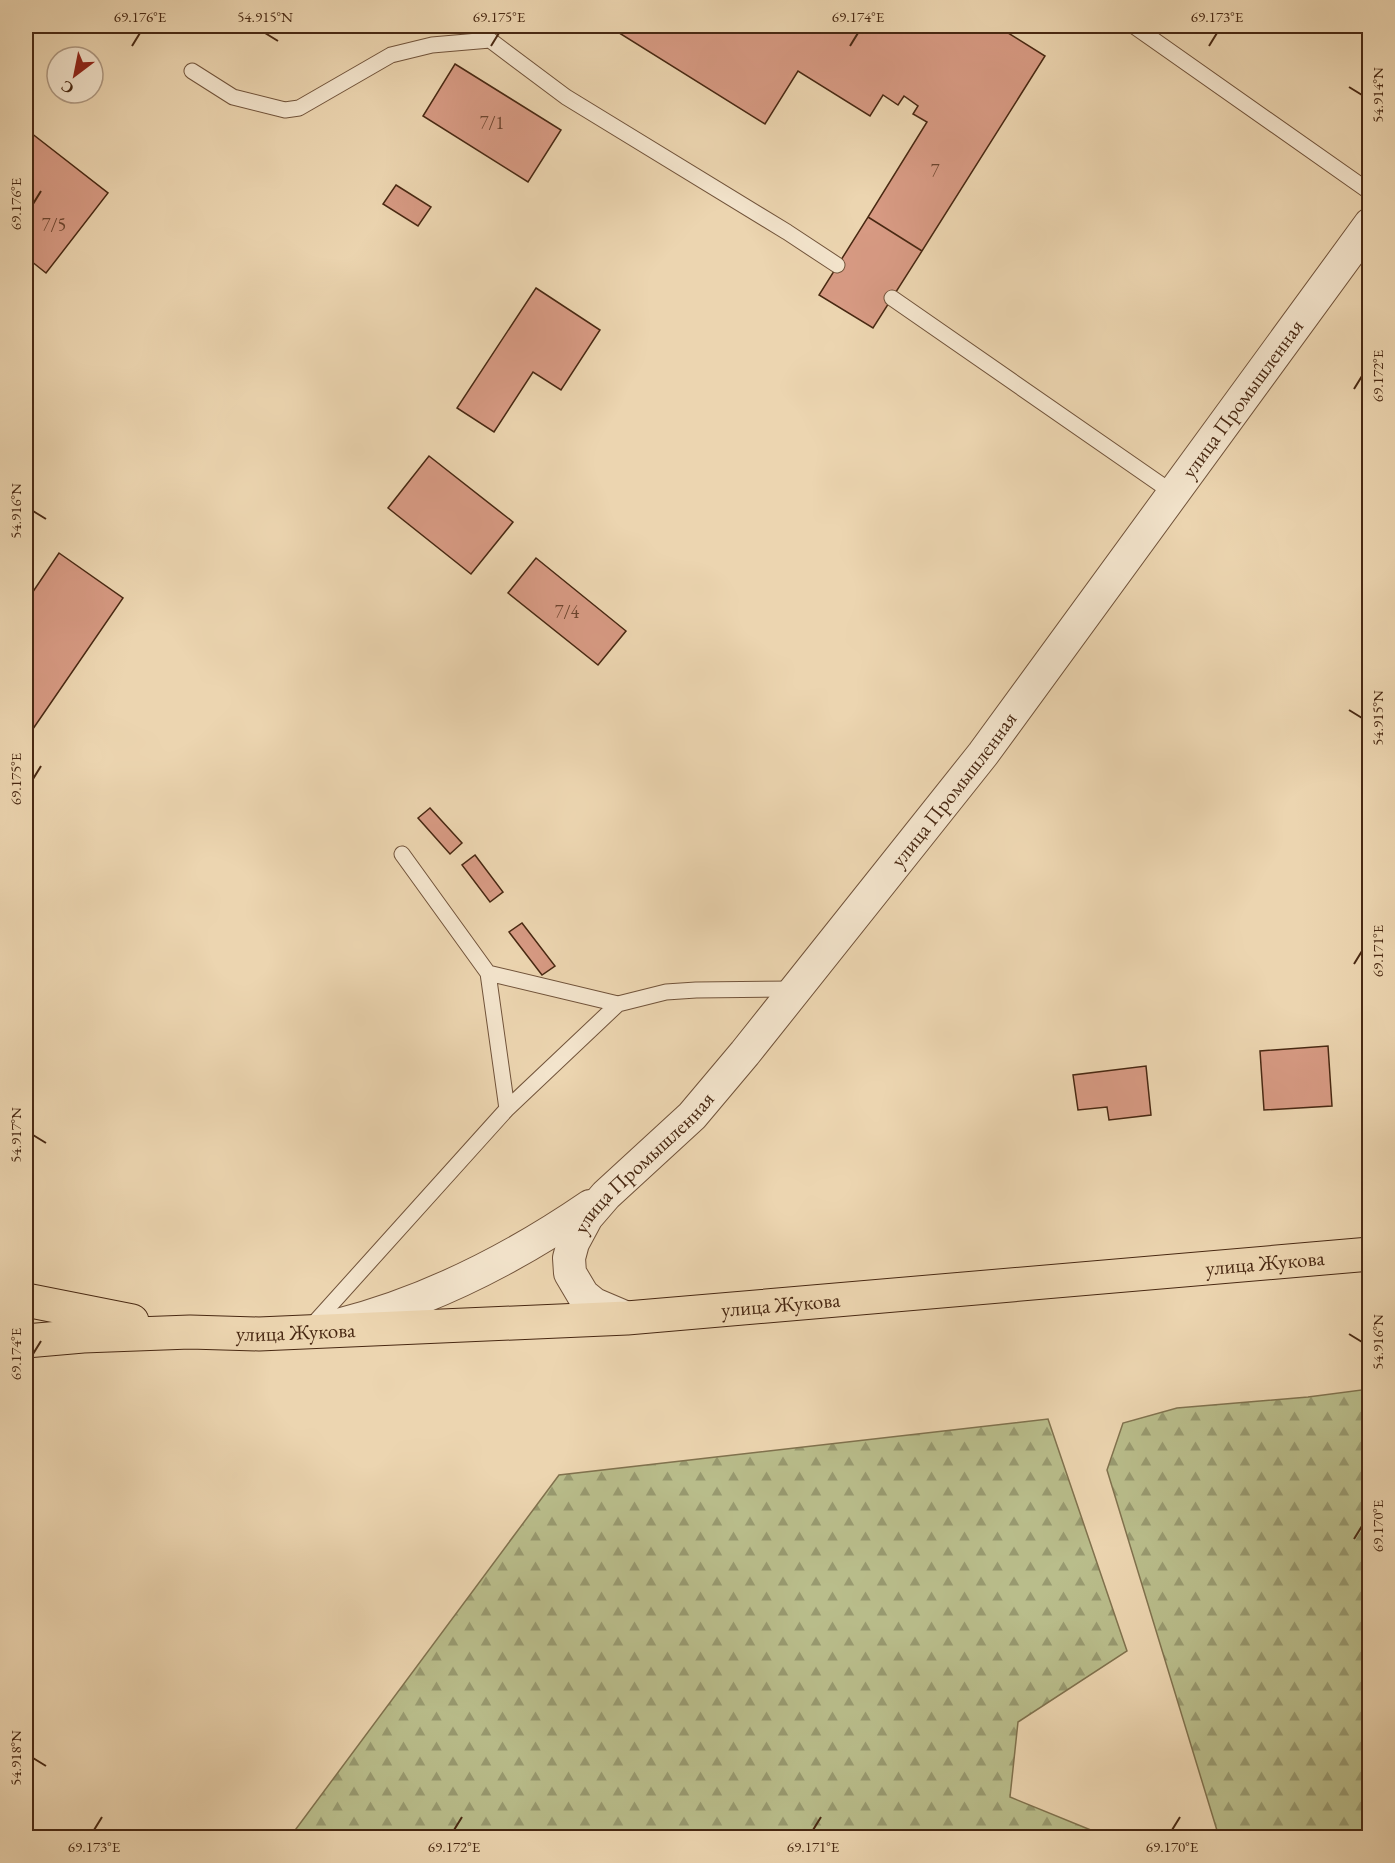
<svg xmlns="http://www.w3.org/2000/svg" width="1395" height="1863" font-family="'EB Garamond',serif">
<defs>
<pattern id="forest-firs" width="22" height="20" patternUnits="userSpaceOnUse" patternTransform="scale(1.5)"><rect width="22" height="20" fill="#b9bd8b"/><path d="M5 1l3.5 6h-7zM16 11l3.5 6h-7z" fill="#989a70"/></pattern>
</defs>
<rect width="100%" height="100%" fill="#ecd5b0"/>
<filter id="stains"><feTurbulence type="fractalNoise" baseFrequency=".00333" numOctaves="4"/><feColorMatrix values="0 0 0 0 .2 0 0 0 0 .09 0 0 0 0 .02 0 0 0 .5 -.17"/></filter>
<radialGradient id="worn" r=".72"><stop offset=".6" stop-color="#630" stop-opacity="0"/><stop offset="1" stop-color="#630" stop-opacity=".3"/></radialGradient>
<path fill="url(#forest-firs)" stroke="#80724e" stroke-width="1.5" d="M1369,1389v448h-150l-112,-367 16,-47 54,-15 131,-11z
M1048,1419l79,232 -109,71 -8,75 98,40h-818l269,-362z"/>
<path fill="#d79a83" stroke="#482812" stroke-width="1.5" d="M608,26h364l9,5 3,-5h13l48,30 -123,195 -54,-34 59,-95 -14,-8 5,-8 -14,-10 -6,9 -15,-10 -13,21 -72,-45 -33,53z
M455,64l106,66 -33,52 -105,-66z
M26,129l82,64 -62,80 -20,-16z
M396,185l35,22 -13,19 -35,-22z
M868,217l54,34 -49,77 -54,-33z
M536,288l64,42 -39,60 -28,-18 -39,60 -37,-24z
M429,456l84,66 -42,52 -83,-66z
M59,553l64,45 -97,141v-137z
M536,558l90,73 -28,34 -90,-72z
M430,808l32,35 -12,11 -32,-36z
M475,855l28,37 -13,10 -28,-37z
M522,923l33,43 -13,9 -33,-43z
M1328,1046l4,60 -68,4 -4,-59z
M1146,1066l5,49 -42,5 -2,-13 -29,3 -5,-35z"/>
<g fill="none" stroke-linecap="round" stroke-linejoin="round">
<g stroke="#71533a" stroke-width="17">
<path id="lane" d="M476,26l14,14
M1134,26l236,166
M192,71l41,26 52,13 14,-2 92,-53 41,-10 58,-5 76,57 221,135 50,33
M892,298l281,195
M402,854l86,119
M507,1109l-19,-136 130,31
M308,1330l199,-221 111,-105 48,-12 30,-2 100,-1"/>
</g>
<g stroke="#71533a" stroke-width="34">
<g id="street">
<path id="s1" d="M627,1318l-33,-14 -11,-9 -13,-22 -1,-15 4,-15 14,-26 19,-22 86,-79 53,-63 238,-299 387,-530"/>
<path d="M338,1325c90,-23 176,-67 252,-119"/>
</g>
</g>
<g stroke="#482812" stroke-width="35">
<g id="primary">
<path d="M26,1300l106,21"/>
<path id="s2" d="M26,1341l57,-5 107,-4 69,2 368,-16 743,-64"/>
</g>
</g>
<use href="#lane" stroke="#f3e4cc" stroke-width="15"/>
<use href="#street" stroke="#f3e4cc" stroke-width="32"/>
<use href="#primary" stroke="#ecd5b0" stroke-width="33"/>
</g>
<path fill="none" stroke="#482812" stroke-width="2" d="M265,33l13,8M132,46l8,-13M491,46l8,-13M850,46l8,-13M1209,46l8,-13M1349,87l13,8M33,204l8,-13M1354,389l8,-13M33,511l13,8M1349,710l13,8M33,779l8,-13M1354,964l8,-13M33,1135l13,8M1349,1334l13,8M33,1354l8,-13M1354,1539l8,-13M33,1758l13,8M94,1830l8,-13M454,1830l8,-13M813,1830l8,-13M1172,1830l8,-13"/>
<g text-anchor="middle" stroke-width="6" stroke-linejoin="round" paint-order="stroke">
<g font-size="18" fill="#6c442e">
<text x="492" y="129">7/1</text>
<text x="935" y="177">7</text>
<text x="54" y="231">7/5</text>
<text x="567" y="618">7/4</text>
</g>
<g font-size="21" fill="#482812" stroke="#f3e4cc">
<text dy="7" stroke="none"><textPath href="#s1" startOffset="1186">улица Промышленная</textPath></text>
<text dy="7" stroke="none"><textPath href="#s1" startOffset="700">улица Промышленная</textPath></text>
<text dy="7" stroke="none"><textPath href="#s1" startOffset="214">улица Промышленная</textPath></text>
<text dy="7" stroke="none"><textPath href="#s2" startOffset="1242">улица Жукова</textPath></text>
<text dy="7" stroke="none"><textPath href="#s2" startOffset="756">улица Жукова</textPath></text>
<text dy="7" stroke="none"><textPath href="#s2" startOffset="270">улица Жукова</textPath></text>
</g>
</g>
<rect width="1395" height="1863" fill="none" stroke="#ecd5b0" stroke-width="66"/>
<g transform="translate(75 75) rotate(212)"><circle r="28" fill="#f3e4cc" stroke="#af9982" stroke-width="1.5"/>
<path d="M0-4.5L10 22L0 15L-10 22Z" fill="#8f2418"/>
<text y="-9" font-size="16" font-weight="bold" text-anchor="middle" fill="#482812">С</text>
</g>
<rect x="33" y="33" width="1329" height="1797" fill="none" stroke="#482812" stroke-width="2"/>
<g font-size="15" text-anchor="middle" fill="#482812">
<text x="140" y="22">69.176°E</text>
<text x="265" y="22">54.915°N</text>
<text x="499" y="22">69.175°E</text>
<text x="858" y="22">69.174°E</text>
<text x="1217" y="22">69.173°E</text>
<text transform="translate(1378 95) rotate(-90)" y="5">54.914°N</text>
<text transform="translate(16 204) rotate(-90)" y="5">69.176°E</text>
<text transform="translate(1378 376) rotate(-90)" y="5">69.172°E</text>
<text transform="translate(16 511) rotate(-90)" y="5">54.916°N</text>
<text transform="translate(1378 718) rotate(-90)" y="5">54.915°N</text>
<text transform="translate(16 779) rotate(-90)" y="5">69.175°E</text>
<text transform="translate(1378 951) rotate(-90)" y="5">69.171°E</text>
<text transform="translate(16 1135) rotate(-90)" y="5">54.917°N</text>
<text transform="translate(1378 1342) rotate(-90)" y="5">54.916°N</text>
<text transform="translate(16 1354) rotate(-90)" y="5">69.174°E</text>
<text transform="translate(1378 1526) rotate(-90)" y="5">69.170°E</text>
<text transform="translate(16 1758) rotate(-90)" y="5">54.918°N</text>
<text x="94" y="1852">69.173°E</text>
<text x="454" y="1852">69.172°E</text>
<text x="813" y="1852">69.171°E</text>
<text x="1172" y="1852">69.170°E</text>
</g>
<rect width="100%" height="100%" filter="url(#stains)"/>
<rect width="100%" height="100%" fill="url(#worn)"/>
</svg>
